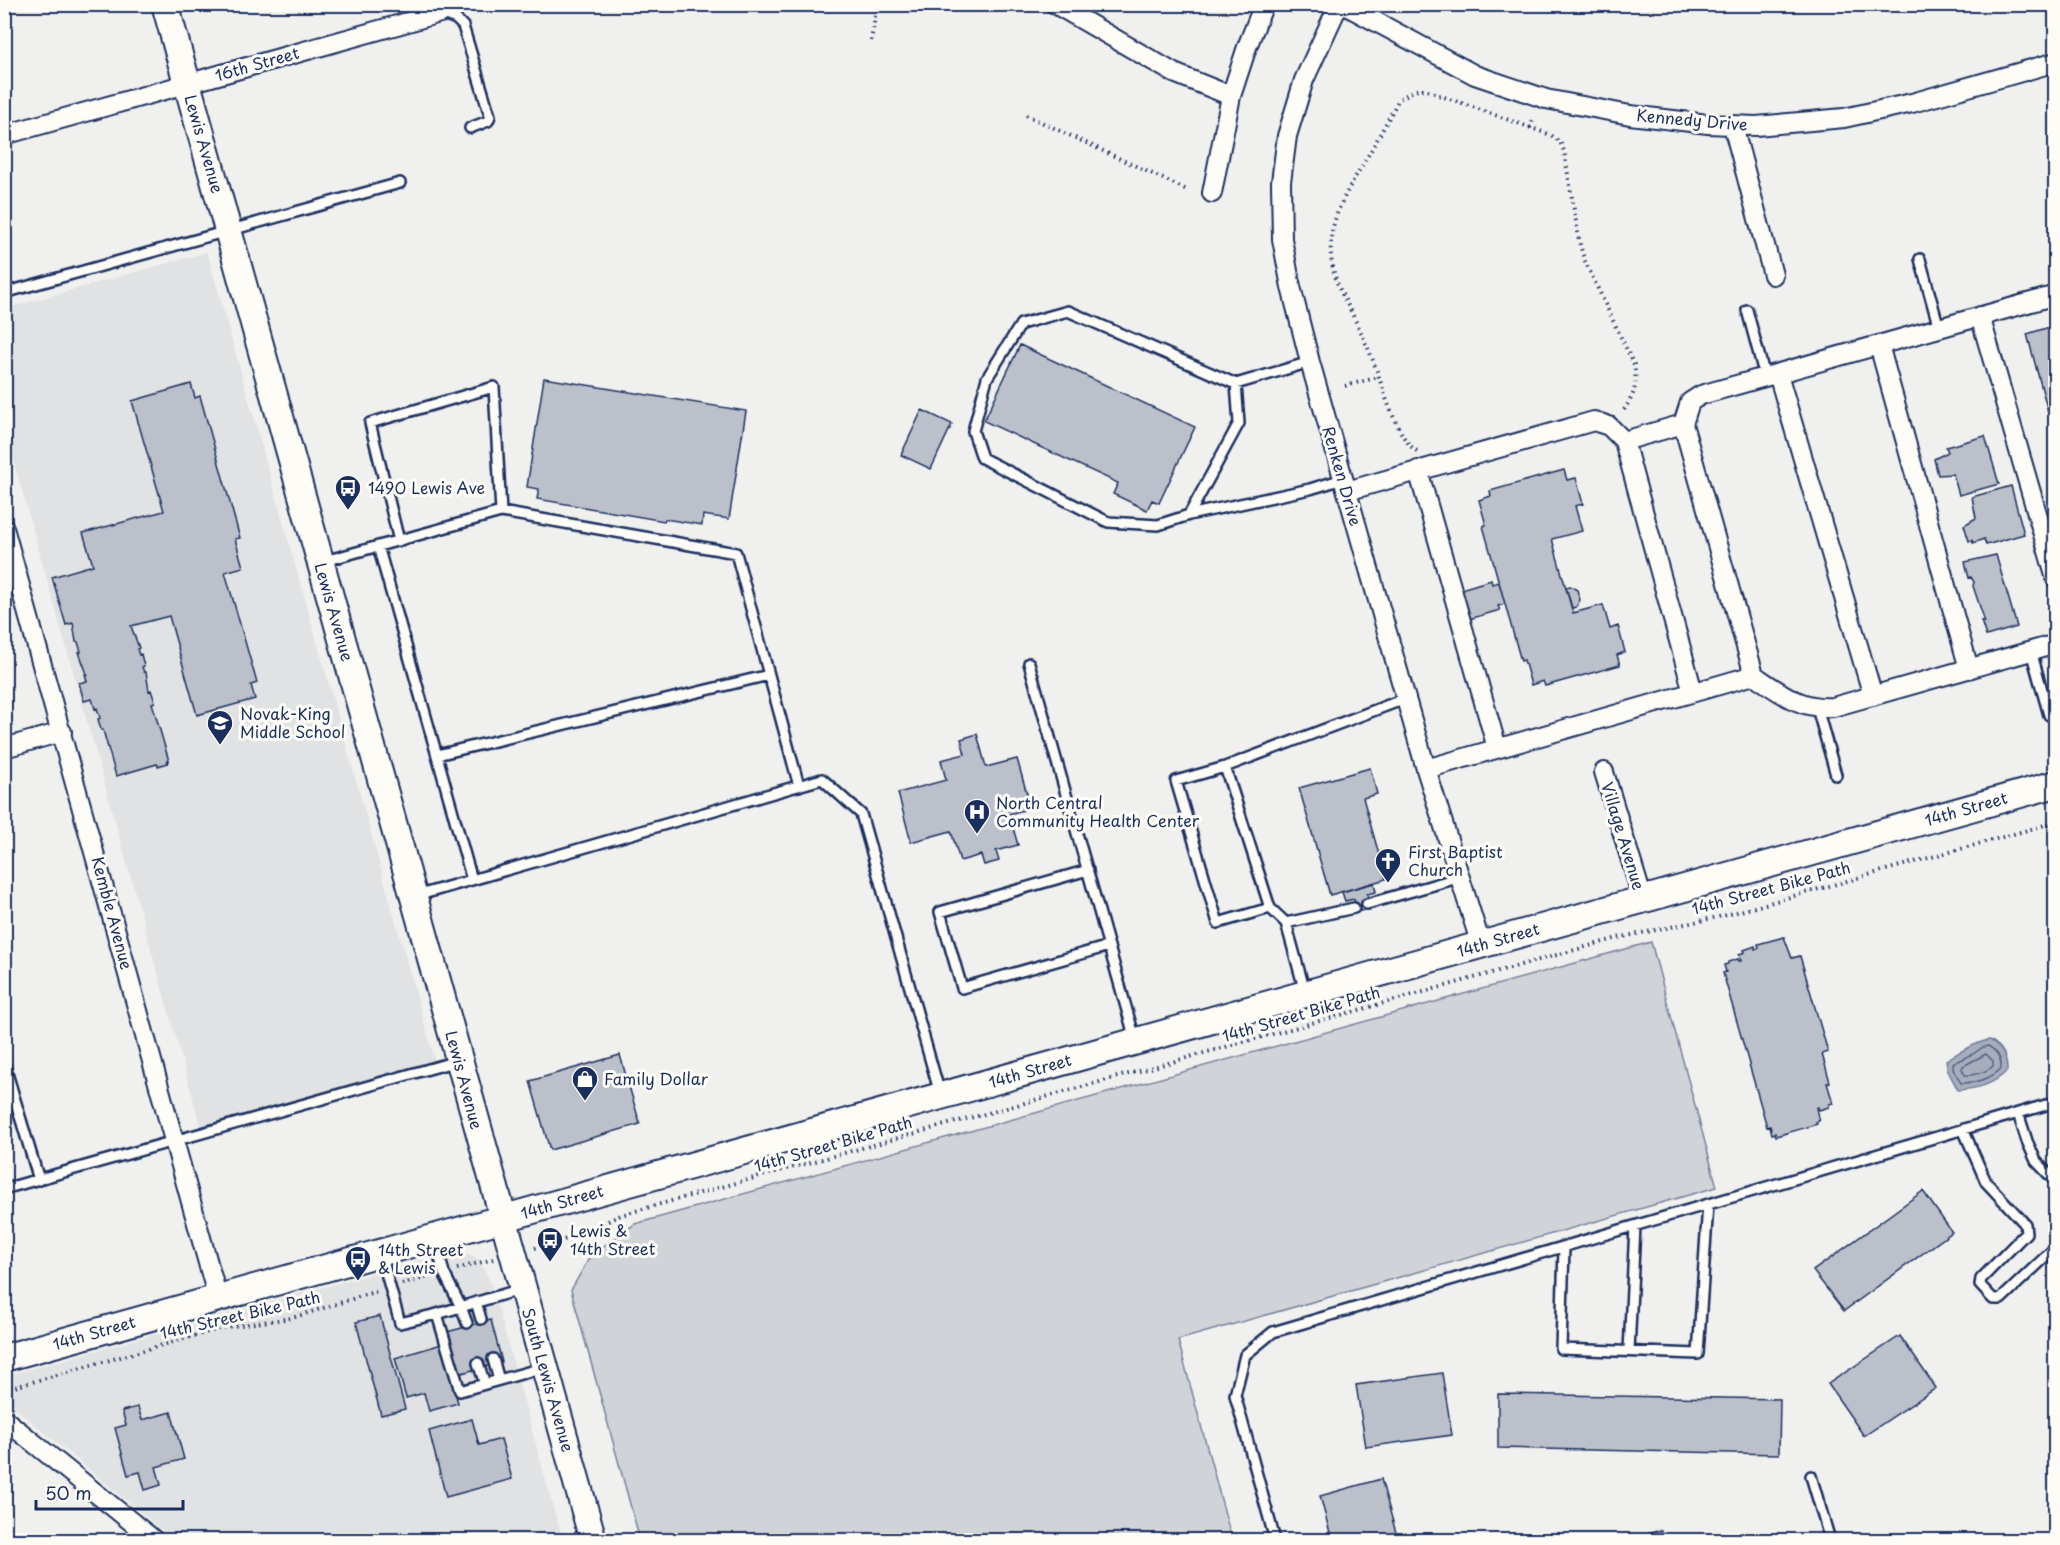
<svg xmlns="http://www.w3.org/2000/svg" width="2060" height="1545" font-family="'Playpen Sans',sans-serif">
<rect width="100%" height="100%" fill="#f0f0ee"/>
<filter id="ink" filterUnits="userSpaceOnUse"><feTurbulence type="fractalNoise" baseFrequency=".0167" numOctaves="2"/><feDisplacementMap in="SourceGraphic" scale="12" xChannelSelector="R" yChannelSelector="G"/><feConvolveMatrix kernelMatrix="1 2 1 2 8 2 1 2 1" color-interpolation-filters="sRGB"/></filter>
<g filter="url(#ink)">
<path fill="#e0e2e3" d="M207,252l228,809 -234,66 -196,-697 -1,-121z
M450,1252h15l15,9 12,25 65,235 7,19h-390l-169,-140v-24z"/>
<path fill="#d0d3d8" stroke="#76819b" stroke-width="1.5" d="M1651,942l66,245 -539,153 54,200h-592l-69,-250 20,-35 44,-31z"/>
<path fill="#a7adbd" stroke="#6f7b97" stroke-width="1.5" d="M1990,1040c13,8 17,16 17,31 -14,14 -30,18 -49,19l-10,-19 -2,-11c12,-7 31,-19 44,-20z"/>
<g fill="none" stroke-linecap="round" stroke-linejoin="round">
<path stroke="#536184" stroke-width="1.5" d="M1988,1046c9,5 14,12 13,23 -10,9 -26,15 -40,14l-8,-14v-6l20,-9 10,-7z
M1986,1054l7,7v5c-6,6 -20,10 -28,9l-3,-6 1,-3z"/>
</g>
<path fill="#bbc0ca" stroke="#1b2f5e" stroke-width="1.5" d="M2053,326l3,8v79l-7,2 -22,-81z
M1020,345l175,82 -36,76 -7,-3 -5,10 -34,-16 5,-11 -134,-62z
M544,378l202,33 -17,108 -26,-4 -1,10 -37,-6 -1,2 -127,-22 2,-10 -12,-2z
M191,384l4,14 5,-2 40,142 -5,1 8,28 -18,5 32,111 -6,2 4,14 -58,16 -28,-99 -38,10 8,22 -2,1 2,6 2,-1 3,12 -2,1 2,5h2l3,19 2,-1 4,12 -3,1 17,58h-2l1,2 -10,3 -1,-2 -41,12 -13,-46h-2l-3,-11 2,-1 -3,-10 -2,1 -3,-10 -8,2 -5,-18 8,-2 -2,-7h2l-8,-22h2l-3,-10h-2l-3,-19 -7,2 -14,-48 41,-12 -10,-32 81,-22 -32,-110z
M922,410l30,14 -21,45 -30,-14z
M1985,436l14,48 -40,11 -6,-21 -15,1 -4,-16 14,-7 -2,-5z
M1564,470l3,10 9,-2 7,26 -8,2 7,25 -30,8 21,74 30,-8 7,24 8,-3 7,26 -8,3 3,10 -75,21 -2,-5 -12,4 -7,-25 -3,1 -16,-57 -22,-78 3,-1 -7,-25 12,-4 -1,-5z
M2011,486l13,48 -38,11 -2,-6 -11,4 -1,-3 -3,1 -5,-16 12,-7 -4,-21z
M1996,555l21,72 -31,9 -5,-15 3,1 -2,-6h1l-10,-30 1,-4 -3,-5 -2,1 -4,-16z
M1491,580l1,4 7,-2 6,22 -7,2 2,4 -31,9 -8,-30z
M1570,586l7,4 3,10 -4,7 -4,1 -6,-21z
M977,734l9,33 31,-8 14,49 -22,6 9,31 -22,6 3,10 -15,4 -3,-10 -21,6 -9,-30 -40,11 -13,-49 48,-13 -5,-20 24,-6 -4,-15z
M1370,768l7,26 -14,4 23,81 -56,16 -31,-107z
M1374,883l2,9 -9,2 4,14 -14,4 -3,-13 -9,2 -3,-9z
M1784,937l8,21 8,-2 28,96 -6,2 8,28 -3,1 6,20 -4,1v3l-10,3 -1,-3 -2,1 3,13 -3,1 1,2 -41,12 -1,-3 -3,1 -2,-8 -3,1 -44,-154 3,-1 -2,-7 4,-1v-2l10,-3 1,2h2l-2,-7 6,-2 -1,-2 11,-4v3l4,-1 -1,-4z
M620,1055l20,69 -90,26 -20,-69z
M1923,1191l29,41 -108,79 -31,-40z
M380,1316l25,93 -24,6 -25,-93z
M491,1320l11,42 -44,12 -11,-42z
M1900,1336l36,52 -72,48 -36,-52z
M442,1344l16,59 -29,8 -5,-18 -18,5 -11,-40z
M1442,1373l10,62 -86,12 -10,-62z
M1498,1394l282,5 -1,55 -281,-6z
M138,1407l4,13 29,-8 13,47 -28,8 5,18 -16,5 -5,-18 -12,3 -13,-47 11,-3 -4,-14z
M472,1419l7,26 22,-6 11,40 -66,18 -17,-66z
M1381,1479l17,61h-66l-12,-44z
M1661,1530l3,10h-39z"/>
<g fill="none" stroke-linecap="round" stroke-linejoin="round">
<g stroke="#1b2f5e" stroke-width="14">
<path id="lane" d="M440,13l16,6 7,7 27,90 -2,5 -18,7
M1920,259l19,69
M4,293l396,-110
M1747,310l18,67
M1236,384l3,39 -50,92 -31,10 -50,-3 -126,-64 -9,-27 14,-53 34,-54 47,-13 168,73 74,-22
M1189,515l121,-26 33,-10
M399,541l-29,-118 124,-36 7,125
M378,546l94,334
M321,562l180,-50 235,41 63,233
M2031,651l18,64
M1029,663l106,376
M1817,708l19,67
M437,755l332,-80
M1225,767l45,141 -52,15 -42,-142 49,-14 182,-69
M1088,870l-148,42 22,76 147,-42
M416,896l406,-117 39,35 79,280
M1367,904l94,-27
M1270,908l16,15 19,69
M1286,923l68,-15
M4,1063l35,117
M2018,1113l9,28 9,20 20,21
M1963,1129l23,53 39,42 1,9 -45,46 -1,6 13,14h8l55,-52
M4,1189l453,-128
M435,1240l9,33 17,34 6,16
M1564,1247l-3,102 137,5 10,-150
M381,1255l19,68 37,-9
M521,1289l-84,25 23,77 82,-23
M476,1302l5,17
M1629,1351l6,-125
M493,1359l6,21
M478,1363l7,21
M1811,1476l19,64
M1275,1540l-40,-145 10,-40 28,-23 783,-230"/>
</g>
<g stroke="#1b2f5e" stroke-width="22">
<path id="street" d="M1055,4l119,69 57,23
M1339,4l-35,76 -17,56 -6,46 1,57 9,48 19,75 116,407 55,176
M1343,4l132,71 71,24 84,16 78,9 48,2 88,-8 68,-15 144,-41
M1733,126l40,149
M4,135l436,-122
M1212,193l19,-97 16,-49 17,-43
M2056,295l-355,100 -11,7 -7,22 71,251c25,17 47,35 79,32l223,-63
M1980,316l76,263
M1879,345l90,324
M1778,374l95,322
M1624,441l69,251
M1418,470l79,278
M1347,491l247,-70 15,5 15,15 59,-17
M4,528l214,771
M4,748l58,-16
M1426,769l328,-94
M1604,772l39,128
M4,1419l150,121"/>
</g>
<g stroke="#1b2f5e" stroke-width="30">
<path id="secondary" d="M165,4l428,1536
M4,1358l2052,-574"/>
</g>
<path stroke="#1b2f5e" stroke-width="4" stroke-dasharray="1.5 4.5" stroke-linecap="butt" d="M1028,4l9,6
M871,41l6,-37
M1026,115l161,75
M1530,128l4,-11
M1345,386l34,-9
M1417,451c-18,-9 -34,-61 -40,-80 -7,-18 -13,-34 -22,-51 -6,-14 -15,-27 -19,-41 -16,-48 7,-81 30,-120 12,-20 22,-40 33,-60l16,-9 7,-1 129,46 9,7 4,9 16,94 4,14 50,106c4,22 0,30 -12,48
M535,1248l39,-11 47,-22 997,-277 105,-22 333,-94
M457,1269l36,-10
M402,1284l30,-8
M4,1390l222,-63 66,-9 85,-27"/>
<use href="#lane" stroke="#fdfcf7" stroke-width="9"/>
<use href="#street" stroke="#fdfcf7" stroke-width="18"/>
<use href="#secondary" stroke="#fdfcf7" stroke-width="26"/>
</g>
</g>
<defs>
<g id="bus-pin" transform="scale(1.35)"><path d="M0 17L-7.5 6A9.5 9.5 0 1 1 7.5 6Z" fill="#1b2f5e" stroke="#fdfcf7"/><path d="M-5-6H5V4H4V6H2V4H-2V6H-4V4H-5ZM-3.5-4V0h7V-4ZM-3.5 1.2v1.5H-2V1.2ZM2 1.2v1.5H3.5V1.2Z" fill="#fff"/></g>
<g id="school-pin" transform="scale(1.35)"><path d="M0 17L-7.5 6A9.5 9.5 0 1 1 7.5 6Z" fill="#1b2f5e" stroke="#fdfcf7"/><path d="M0-5L7-2L0 1L-7-2ZM-4 1L0 2.5L4 1V4Q0 6-4 4Z" fill="#fff"/></g>
<g id="hospital-pin" transform="scale(1.35)"><path d="M0 17L-7.5 6A9.5 9.5 0 1 1 7.5 6Z" fill="#1b2f5e" stroke="#fdfcf7"/><path d="M-5-5h3v3.5h4V-5h3V5h-3V1.5h-4V5h-3Z" fill="#fff"/></g>
<g id="church-pin" transform="scale(1.35)"><path d="M0 17L-7.5 6A9.5 9.5 0 1 1 7.5 6Z" fill="#1b2f5e" stroke="#fdfcf7"/><path d="M-1.2-6h2.4v3.5h3.3v2.4h-3.3V6h-2.4V-.1h-3.3v-2.4h3.3Z" fill="#fff"/></g>
<g id="shop-pin" transform="scale(1.35)"><path d="M0 17L-7.5 6A9.5 9.5 0 1 1 7.5 6Z" fill="#1b2f5e" stroke="#fdfcf7"/><path d="M-5-2.5h2.3a2.7 3.5 0 0 1 5.4 0H5L5.5 6h-11ZM-1.5-2.5h3a1.5 2.3 0 0 0-3 0Z" fill="#fff"/></g>
</defs>
<g fill-rule="evenodd">
<use href="#bus-pin" x="348" y="488"/>
<use href="#school-pin" x="220" y="723"/>
<use href="#hospital-pin" x="977" y="812"/>
<use href="#church-pin" x="1388" y="861"/>
<use href="#shop-pin" x="585" y="1079"/>
<use href="#bus-pin" x="550" y="1240"/>
<use href="#bus-pin" x="358" y="1259"/>
</g>
<g text-anchor="middle" stroke-width="6" stroke-linejoin="round" paint-order="stroke">
<g font-size="16" fill="#1b2f5e" stroke="#fdfcf7">
<text transform="translate(257 64) rotate(-16)" y="6">16th Street</text>
<text transform="translate(1692 120) rotate(5)" y="6">Kennedy Drive</text>
<text transform="translate(204 144) rotate(74)" y="6">Lewis Avenue</text>
<text transform="translate(1342 476) rotate(74)" y="6">Renken Drive</text>
<text transform="translate(334 612) rotate(74)" y="6">Lewis Avenue</text>
<text transform="translate(1966 809) rotate(-16)" y="6">14th Street</text>
<text transform="translate(1623 836) rotate(73)" y="6">Village Avenue</text>
<text transform="translate(1771 888) rotate(-15)" y="6">14th Street Bike Path</text>
<text transform="translate(112 913) rotate(75)" y="6">Kemble Avenue</text>
<text transform="translate(1498 940) rotate(-16)" y="6">14th Street</text>
<text transform="translate(1301 1014) rotate(-16)" y="6">14th Street Bike Path</text>
<text transform="translate(1030 1071) rotate(-16)" y="6">14th Street</text>
<text transform="translate(464 1080) rotate(75)" y="6">Lewis Avenue</text>
<text transform="translate(833 1144) rotate(-16)" y="6">14th Street Bike Path</text>
<text transform="translate(562 1202) rotate(-16)" y="6">14th Street</text>
<text transform="translate(240 1315) rotate(-13)" y="6">14th Street Bike Path</text>
<text transform="translate(94 1333) rotate(-16)" y="6">14th Street</text>
<text transform="translate(548 1380) rotate(74)" y="6">South Lewis Avenue</text>
</g>
<g font-size="16" fill="#1b2f5e" stroke="#fdfcf7" text-anchor="start">
<text x="368" y="494">1490 Lewis Ave</text>
<text x="240" y="720">Novak-King<tspan x="240" dy="18">Middle School</tspan></text>
<text x="996" y="809">North Central<tspan x="996" dy="18">Community Health Center</tspan></text>
<text x="1408" y="858">First Baptist<tspan x="1408" dy="18">Church</tspan></text>
<text x="604" y="1085">Family Dollar</text>
<text x="570" y="1237">Lewis &amp;<tspan x="570" dy="18">14th Street</tspan></text>
<text x="378" y="1256">14th Street<tspan x="378" dy="18">&amp; Lewis</tspan></text>
</g>
</g>
<rect width="2060" height="1545" fill="none" stroke="#fdfcf7" stroke-width="24"/>
<rect x="12" y="12" width="2036" height="1521" fill="none" stroke="#1b2f5e" stroke-width="2" filter="url(#ink)"/>
<path d="M36 1500v9h147v-9" fill="none" stroke="#1b2f5e" stroke-width="3"/>
<text x="45" y="1500" font-size="18" fill="#1b2f5e" stroke="#fdfcf7" stroke-width="4.5" paint-order="stroke">50 m</text>
</svg>
